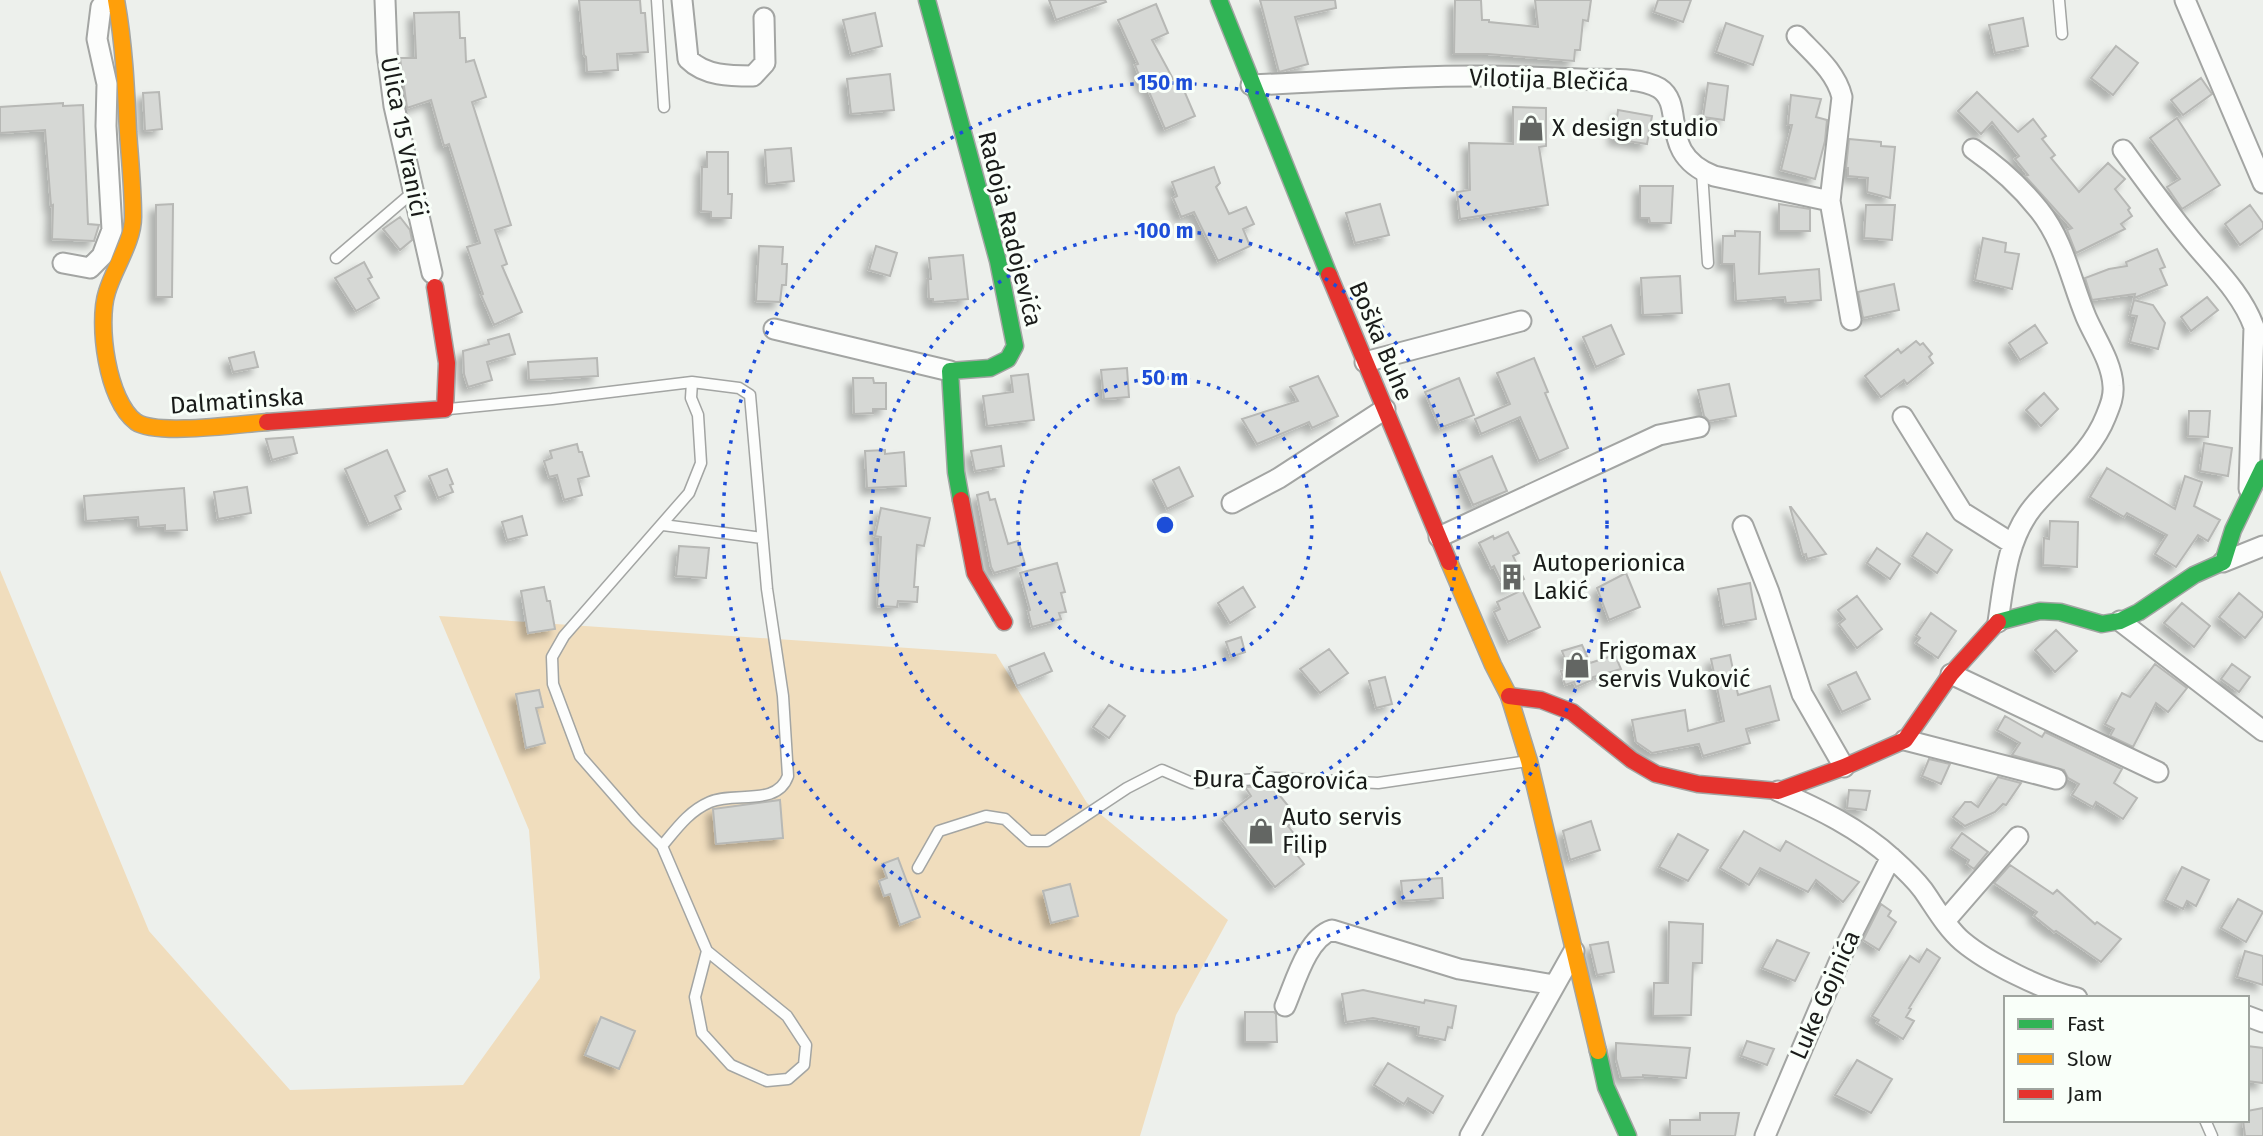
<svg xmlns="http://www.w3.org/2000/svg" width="2263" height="1136" font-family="'Fira Sans',sans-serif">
<defs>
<filter id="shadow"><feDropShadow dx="-6" dy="6" stdDeviation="3.5" flood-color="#0004"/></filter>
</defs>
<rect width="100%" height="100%" fill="#edf0ec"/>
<path fill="#f0ddbd" d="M0,570l149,361 141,159 173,-5 77,-107 -11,-148 -90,-214 557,38 91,149 141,117 -52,95 -36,121h-1140z"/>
<path fill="#d6d8d5" stroke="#b7b8b5" stroke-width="2" filter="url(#shadow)" d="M579,0h61l1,13h4l3,39 -31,2 1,16 -31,2 -1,-15 -2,-2z
M1049,0h56l1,2 -50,18z
M1260,0h75l1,8 -41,9 13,47 -29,8z
M1455,0h26l1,20h7v2l49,5 -3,-27h56l-3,21 -5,-1 -3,30h-5l-1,11 -86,-7h-34z
M1658,0h33l-8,22 -29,-10z
M1156,4l12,29 -16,7 27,50 4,-2 12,28 -30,13 -18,-42 -3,1 -9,-23 3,-1 -20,-44z
M459,12l1,26h5l1,24 8,-2 12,37 -14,5 39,123 -16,5 12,34 -5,2 20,46 -28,13 -13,-30 2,-1 -16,-47 13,-4 -31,-99 -5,2 -13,-46 -24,8 -7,-50h16l-2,-45z
M875,13l7,33 -31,8 -8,-34z
M2023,18l5,28 -33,7 -6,-28z
M1726,23l37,13 -10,29 -37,-13z
M2116,46l22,17 -25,32 -22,-17z
M890,74l4,36 -43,4 -4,-35z
M2201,78l11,16 -29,21 -12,-15z
M1708,83l20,3 -4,34 -21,-3z
M159,92l3,37 -17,2 -2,-38z
M1977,92l41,40 15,-13 13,17 -4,3 13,16 -4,3 28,34 29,-29 17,16 -10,10 15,19 -2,2 4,6 -11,8 4,5 -49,24 -9,-23 5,-2 -47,-52 3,-1 -13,-16 4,-3 -27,-34 -11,12 -23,-23z
M1791,95l30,4 -5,18 11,3 -2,21 -10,38 -34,-9 11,-45h-4z
M63,103v3l20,-1 5,119 11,1 -5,16 -42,-2 1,-34 -2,1 -6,-76 -45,3v-26z
M1513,107l33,1v38l-7,1 9,58 -88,14 -3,-27 13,-2 -1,-47 44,1z
M1618,110l34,6 -5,28 -33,-5z
M2177,118l43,67 -38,24 -15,-22 13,-8 -30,-41z
M1849,139l32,3v4l14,1 -5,51 -23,-6 1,-14 -20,-2v-8h-2z
M791,148l3,33 -27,3 -2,-34z
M707,152h21v42h4l-1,24h-20v-6l-10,-1 1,-44h5z
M1214,167l6,16 -4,4 13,27 17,-7 8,17 -11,5 7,17 -32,15 -24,-49 -13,5 -8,-19 4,-2 -5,-14z
M1640,186h33l-2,37h-21l-1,-5h-9z
M173,204l-1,93h-16v-92z
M1380,204l9,31 -34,8 -9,-30z
M1779,204l31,5v22h-31z
M1866,205h29l-3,35 -28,-2z
M2250,205l13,18v5l-23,17 -15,-21z
M400,217l10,13 2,10 -12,10 -17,-21z
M1735,231l25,1 -1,42 60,-5 2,31 -35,3 -1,-6 -49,4 -2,-37h-12l1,-28h12z
M1983,238l23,5 -1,9 14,2 -7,35 -37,-9z
M759,246l24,1 -1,17h5l-1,21h-4l-2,17 -24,-1z
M876,246l21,7 -7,23 -21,-6z
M2157,249l8,18 -5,2 7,16 -33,13 1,-4 -43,6 -7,-22 24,-9 18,-3 -1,-4z
M963,255l5,44 -35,3v-3h-4l-1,-20h3l-2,-21z
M364,262l8,15 -4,2 11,19 -23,13 -21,-33z
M1680,276l2,37 -39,2 -2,-37z
M1894,284l5,26 -36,8 -5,-26z
M2207,297l11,13 -27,21 -10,-14z
M2134,300l19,5 12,18 -7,26 -28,-7 7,-26 -7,-1z
M1611,325l13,29 -28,13 -13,-30z
M2035,325l12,18 -27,17 -11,-17z
M509,334l6,20 -28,8 5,18 -24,7 -4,-13 -1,-23 26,-7 -1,-4z
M1916,341l4,4 3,-2 9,11 -3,3 4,6 -26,21 -3,-4 -23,17 -16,-21 33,-27 3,4z
M254,352l4,15 -25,5 -4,-14z
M597,358l1,18 -69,4 -1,-18z
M1534,358l14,34 -3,1 23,55 -29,13 -19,-44 -39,17 -6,-15 35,-15 -13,-31z
M1127,368l2,29 -25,2 -3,-29z
M1028,374l6,46 -47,6 -4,-30 30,-4 -2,-16z
M1318,376l20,40 -26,12 -3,-6 -52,22 -15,-25 56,-18 -8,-14z
M853,378h20l1,5h12v26h-13v4l-19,1z
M1459,378l15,37 -34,13 -15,-36z
M1729,384l7,32 -27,5 -5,-5 -6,-26z
M2044,393l14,16 -17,17 -15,-16z
M2189,411h21l-2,26 -20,-1z
M293,437l4,16 -25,7 -6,-21z
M2204,443l28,5 -4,28 -28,-5z
M577,444l2,8h3l7,24 -11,3 4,16 -18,5 -7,-25 -8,2 -5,-16 8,-3 -2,-7z
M1001,446l3,20 -29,5 -4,-20z
M387,450l18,41 -10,5 6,13 -32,15 -24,-55z
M885,450v4l19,-2 2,34 -39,2 -2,-37z
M1492,456l15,35 -34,14 -15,-34z
M1179,467l14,29 -26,13 -14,-29z
M2107,468l68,41 10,-33 17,6 -8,24 26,14 -12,21 -10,-6 -22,32 -21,-13 12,-19 -40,-22 -3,4 -34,-20z
M447,469l6,15 -3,1 3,7 -15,6 -9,-22z
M247,487l4,26 -33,6 -4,-27z
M184,488l3,42 -22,1v-6l-26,2 -1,-10 -52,4 -2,-25z
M988,492l2,8 5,-1 13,45 10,-3 7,23 -31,9 -3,-6 -14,-72z
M1790,507h1l35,47 -19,5 -1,-5 -3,1z
M881,508l49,10 -6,28 -7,-1 -3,42h4l-1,15 -19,-1 -1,6 -20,-1 4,-69 -6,-1z
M522,516l5,19 -20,5 -5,-18z
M2050,521l28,1 -1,45 -34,-2 1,-27 5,1z
M1508,532l11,21 -6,3 11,23 -19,10 -11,-23 -3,2 -12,-25 14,-7 1,3z
M1927,533l25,17 -15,23 -25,-17z
M679,546l30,2 -3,30 -30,-2z
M1877,548l23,16 -10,15 -23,-16z
M1057,563l8,29 -4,1 5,19 -7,1 2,6 -29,8 -4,-16 2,-1 -10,-37z
M1626,573l14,34 -31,13 -12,-32z
M1750,583l6,36 -32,6 -6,-36z
M544,587l3,14h3l5,28 -27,4 -7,-42z
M1243,587l12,20 -25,16 -12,-20z
M1522,590l18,37 -32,15 -14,-30 6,-3 -3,-7z
M2239,593l24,20v3l-18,22 -26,-21z
M1857,596l25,33 -25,19 -18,-24 6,-5 -7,-9z
M2182,603l28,23 -16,21 -30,-24z
M1931,613l25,18 -18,27 -22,-15 4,-5 -4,-3z
M2056,630l21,21 -22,21 -20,-22z
M1241,637l4,15 -14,5 -5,-15z
M1582,645l8,18 25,-8 6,14 -28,8 -1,3 -16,7 -2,-5 -9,3 -4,-14 8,-2 -7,-18z
M1329,649l19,24 -28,20 -20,-24z
M1044,653l8,18 -35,15 -8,-19z
M1730,655l8,40 32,-9 9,34 -33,9 4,14 -47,13 -4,-12 -47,9 -16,-11 -4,-22 53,-10 3,21 36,-10 -13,-62z
M2155,664l32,24 -19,24 -12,-9 -23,44 -23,-11 4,-7 -9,-5 17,-31 8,4z
M2232,664l18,13 -11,15 -18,-13z
M1856,672l14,27 -28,13 -14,-27z
M1385,677l7,27 -16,4 -7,-27z
M539,690l4,17 -7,1 9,35 -19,5 -10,-54z
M1109,705l16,11 -16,22 -16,-11z
M2005,716l37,21 3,-5 77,37 -8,14 23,15 -14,21 -27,-17 -3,5 -21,-12 7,-11 -11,-6 -4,-8 -52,-15 8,-12 -23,-13z
M1929,759l21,5 -9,20 -19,-8z
M1998,777l23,6 -15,22 -3,-1 -8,8 -30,14 -12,-9 12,-15h6l7,5z
M1272,786l26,32 -10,8 7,9 -8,7 17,22 -29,23 -53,-68 29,-23 -6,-9z
M1849,790l21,1 -4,19 -19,-2z
M780,800l3,38 -67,6 -3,-35z
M1591,821l9,29 -30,10 -7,-29z
M1744,831l36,20 6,-10 73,41 -16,20 -27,-22 -8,12 -48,-24 -11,17 -29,-17z
M1962,833l26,19 -14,17 -7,-5 2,-4 -18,-12z
M1678,834l30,16 -20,31 -29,-14z
M898,858l22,59 -20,8 -10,-31 -6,2 -5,-15 8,-3 -5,-14z
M2010,865l43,29 4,-4 38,34 2,-2 24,17 -20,23 -45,-31 -2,1 -20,-16 3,-4 -43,-29z
M2182,867l27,13 -13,26 -9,-5 -4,8 -18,-9z
M1442,878l1,20 -40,3 -2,-20z
M1070,884l8,32 -27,7 -8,-32z
M2238,899l25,13 -17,30 -25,-14z
M1881,904l10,7 -3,5 8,6 -17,28 -16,-10z
M1669,922l34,2 -1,39h-9l-2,52 -38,1 1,-33h14z
M1777,940l32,13 -14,28 -33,-13z
M1608,942l6,30 -17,3 -7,-30z
M1927,949l13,9 -31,50 2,1 -5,8 8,4 -11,18 -26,-16 2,-3 -7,-4 38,-60 9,6z
M2245,951l18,5v29l-26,-8z
M1363,990l61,13 1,-3 31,6 -4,22 -4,-1 -3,13 -27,-5 1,-8 -46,-9 -27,4 -4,-28z
M1245,1012h29l2,2 1,28h-32z
M601,1017l34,14 -16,38 -34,-14z
M1747,1041l27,8 -7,16 -26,-9z
M1616,1043l74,5 -4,30 -43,-3v2l-22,1 -5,-19z
M2247,1046l16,2v35l-16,-2z
M1857,1060l35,19 -21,34 -36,-18z
M1388,1063l55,33 -10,17 -25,-15 -4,6 -30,-19z
M2263,1108v28h-18l-2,-16h4v-9z
M1700,1113h39l-4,23h-65v-16h30z"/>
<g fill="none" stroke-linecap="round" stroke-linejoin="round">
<g stroke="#a3a5a3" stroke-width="13">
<path id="lane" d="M657,0l7,107
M2059,0l3,34
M1702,172l6,91
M336,258l77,-66
M692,382l-1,16 7,17 3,48 -12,30 -125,143 -12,21 1,27 27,72 56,64 26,26 45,105 80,65 19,29 -2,20 -16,14 -21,2 -36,-16 -29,-32 -7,-36 12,-46
M449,409l103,-10 140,-17 47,6 11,7 17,194 16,107 5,80c-11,31 -53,15 -78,26 -21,9 -33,26 -48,44
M663,525l99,13
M918,868l21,-37 47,-15 19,3 24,22h18l80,-53 35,-18 30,13 84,-5 102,5 150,-22
M2205,1120l7,16"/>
</g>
<g stroke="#a3a5a3" stroke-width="23">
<path id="street" d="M385,0l2,52 7,54 38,167
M682,0l6,59c17,17 42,17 65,17l12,-13 -1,-45
M2185,0l78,183
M1797,36c18,19 39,36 45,61l-12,104 21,119
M1251,85c78,-3 156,-10 234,-9 31,0 63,2 95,3 24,1 58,-3 79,9 28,18 -3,65 55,88l116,25
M1973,149c26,18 47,37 66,61 25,31 32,71 47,107 9,21 26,45 27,69 1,11 -3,20 -7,30 -15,38 -48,61 -73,91 -26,32 -29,75 -35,115
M2123,150c21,29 42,58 65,86 23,29 53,55 66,91l-5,162
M63,263l27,5 12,-12 10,-26 -6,-104 1,-42 -10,-45 4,-32 6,-7
M774,329l176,42
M1365,362l156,-41
M1903,417l59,95 51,32
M1232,503l47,-25 106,-69
M1743,526l26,66 33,102 42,73
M1439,537l220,-102 40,-8
M2223,562l40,-16
M2120,621l143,110
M1951,674l207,98
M1905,740l151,39
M1778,791c41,18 81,37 115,68 10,9 21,19 30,31 12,17 23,37 39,51 26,22 81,49 115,57
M1945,921l73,-84
M1285,1006c10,-23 22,-68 47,-76l127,39 95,16
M2247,1016l16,6
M1470,1136l104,-185
M1765,1136l80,-188 46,-91"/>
</g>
<g stroke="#a3a5a3" stroke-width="19">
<path id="fast" d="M927,0l71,261 17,85 -7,13 -18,9 -40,3 6,101 5,28
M1219,0l110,275
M1998,622l42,-11 20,1 42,12 18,-3 19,-9 55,-37 29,-13 10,-32 30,-62
M1598,1051l8,36 22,49"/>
</g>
<g stroke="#a3a5a3" stroke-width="19">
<path id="slow" d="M116,0c8,44 10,87 12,132 2,28 5,57 5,85 0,25 -19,51 -26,75 -10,31 0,109 29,130 21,14 103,2 131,0
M1449,562l44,103 16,31 20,65 69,290"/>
</g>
<g stroke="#a3a5a3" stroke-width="19">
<path id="jam" d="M1329,275l120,287
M267,422l178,-13 2,-46 -12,-76
M961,500l14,73 29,49
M1509,696l32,4 31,12 60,48 24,14 42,10 80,7 66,-24 61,-27 46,-66 47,-52"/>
</g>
<use href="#lane" stroke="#fcfdfc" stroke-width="10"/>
<use href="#street" stroke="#fcfdfc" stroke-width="19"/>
<use href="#fast" stroke="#30b455" stroke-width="16"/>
<use href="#slow" stroke="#ff9f0a" stroke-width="16"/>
<use href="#jam" stroke="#e5322d" stroke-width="16"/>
</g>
<g fill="none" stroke="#1d4ed8" stroke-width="3.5" stroke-dasharray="3.5 7">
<circle cx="1165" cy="525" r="147"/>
<circle cx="1165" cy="525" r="294"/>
<circle cx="1165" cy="525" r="442"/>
</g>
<defs>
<g id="shop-bare" transform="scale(2.1)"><path d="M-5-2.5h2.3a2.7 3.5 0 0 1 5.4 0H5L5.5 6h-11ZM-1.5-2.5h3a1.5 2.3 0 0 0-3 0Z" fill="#636663" stroke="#f9fff9" stroke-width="2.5" paint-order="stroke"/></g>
<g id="building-bare" transform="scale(2.1)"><path d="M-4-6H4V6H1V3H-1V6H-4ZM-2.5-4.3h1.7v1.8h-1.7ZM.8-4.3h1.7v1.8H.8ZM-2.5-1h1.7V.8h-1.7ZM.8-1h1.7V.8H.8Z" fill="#636663" stroke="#f9fff9" stroke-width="2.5" paint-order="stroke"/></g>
</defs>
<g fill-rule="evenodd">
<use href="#shop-bare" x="1531" y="128"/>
<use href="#building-bare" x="1512" y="577"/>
<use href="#shop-bare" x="1577" y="665"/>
<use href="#shop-bare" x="1261" y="831"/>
</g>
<g text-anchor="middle" stroke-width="6" stroke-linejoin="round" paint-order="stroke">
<g font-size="24" fill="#191b19" stroke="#f9fff9">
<text transform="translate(1549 80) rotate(2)" y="8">Vilotija Blečića</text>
<text transform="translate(404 137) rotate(79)" y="8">Ulica 15 Vranići</text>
<text transform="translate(1010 229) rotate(76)" y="8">Radoja Radojevića</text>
<text transform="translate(1381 341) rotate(67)" y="8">Boška Buhe</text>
<text transform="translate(237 401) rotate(-4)" y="8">Dalmatinska</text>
<text transform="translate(1281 780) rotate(1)" y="8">Đura Čagorovića</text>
<text transform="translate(1825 995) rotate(-66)" y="8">Luke Gojnića</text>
</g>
<g font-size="24" fill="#191b19" stroke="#f9fff9" text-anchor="start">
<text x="1552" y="136">X design studio</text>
<text x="1533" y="571">Autoperionica<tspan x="1533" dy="28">Lakić</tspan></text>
<text x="1598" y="659">Frigomax<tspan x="1598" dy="28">servis Vuković</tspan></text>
<text x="1282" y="825">Auto servis<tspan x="1282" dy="28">Filip</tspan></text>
</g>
</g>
<circle cx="1165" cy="525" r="10" fill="#1d4ed8" stroke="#f9fff9" stroke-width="3.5"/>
<g font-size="21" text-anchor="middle" font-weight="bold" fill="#1d4ed8" stroke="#f9fff9" stroke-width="6" stroke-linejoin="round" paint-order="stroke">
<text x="1165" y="90">150 m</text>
<text x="1165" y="238">100 m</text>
<text x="1165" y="385">50 m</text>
</g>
<rect x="2004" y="996" width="245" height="126" fill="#f9fff9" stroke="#9fa49f" stroke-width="2"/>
<rect x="2018" y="1019" width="35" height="10" fill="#30b455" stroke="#9fa49f" stroke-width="2"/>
<text x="2067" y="1031" font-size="21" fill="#191b19">Fast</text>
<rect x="2018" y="1054" width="35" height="10" fill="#ff9f0a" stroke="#9fa49f" stroke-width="2"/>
<text x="2067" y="1066" font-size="21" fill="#191b19">Slow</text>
<rect x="2018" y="1089" width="35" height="10" fill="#e5322d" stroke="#9fa49f" stroke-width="2"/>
<text x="2067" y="1101" font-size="21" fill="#191b19">Jam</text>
</svg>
